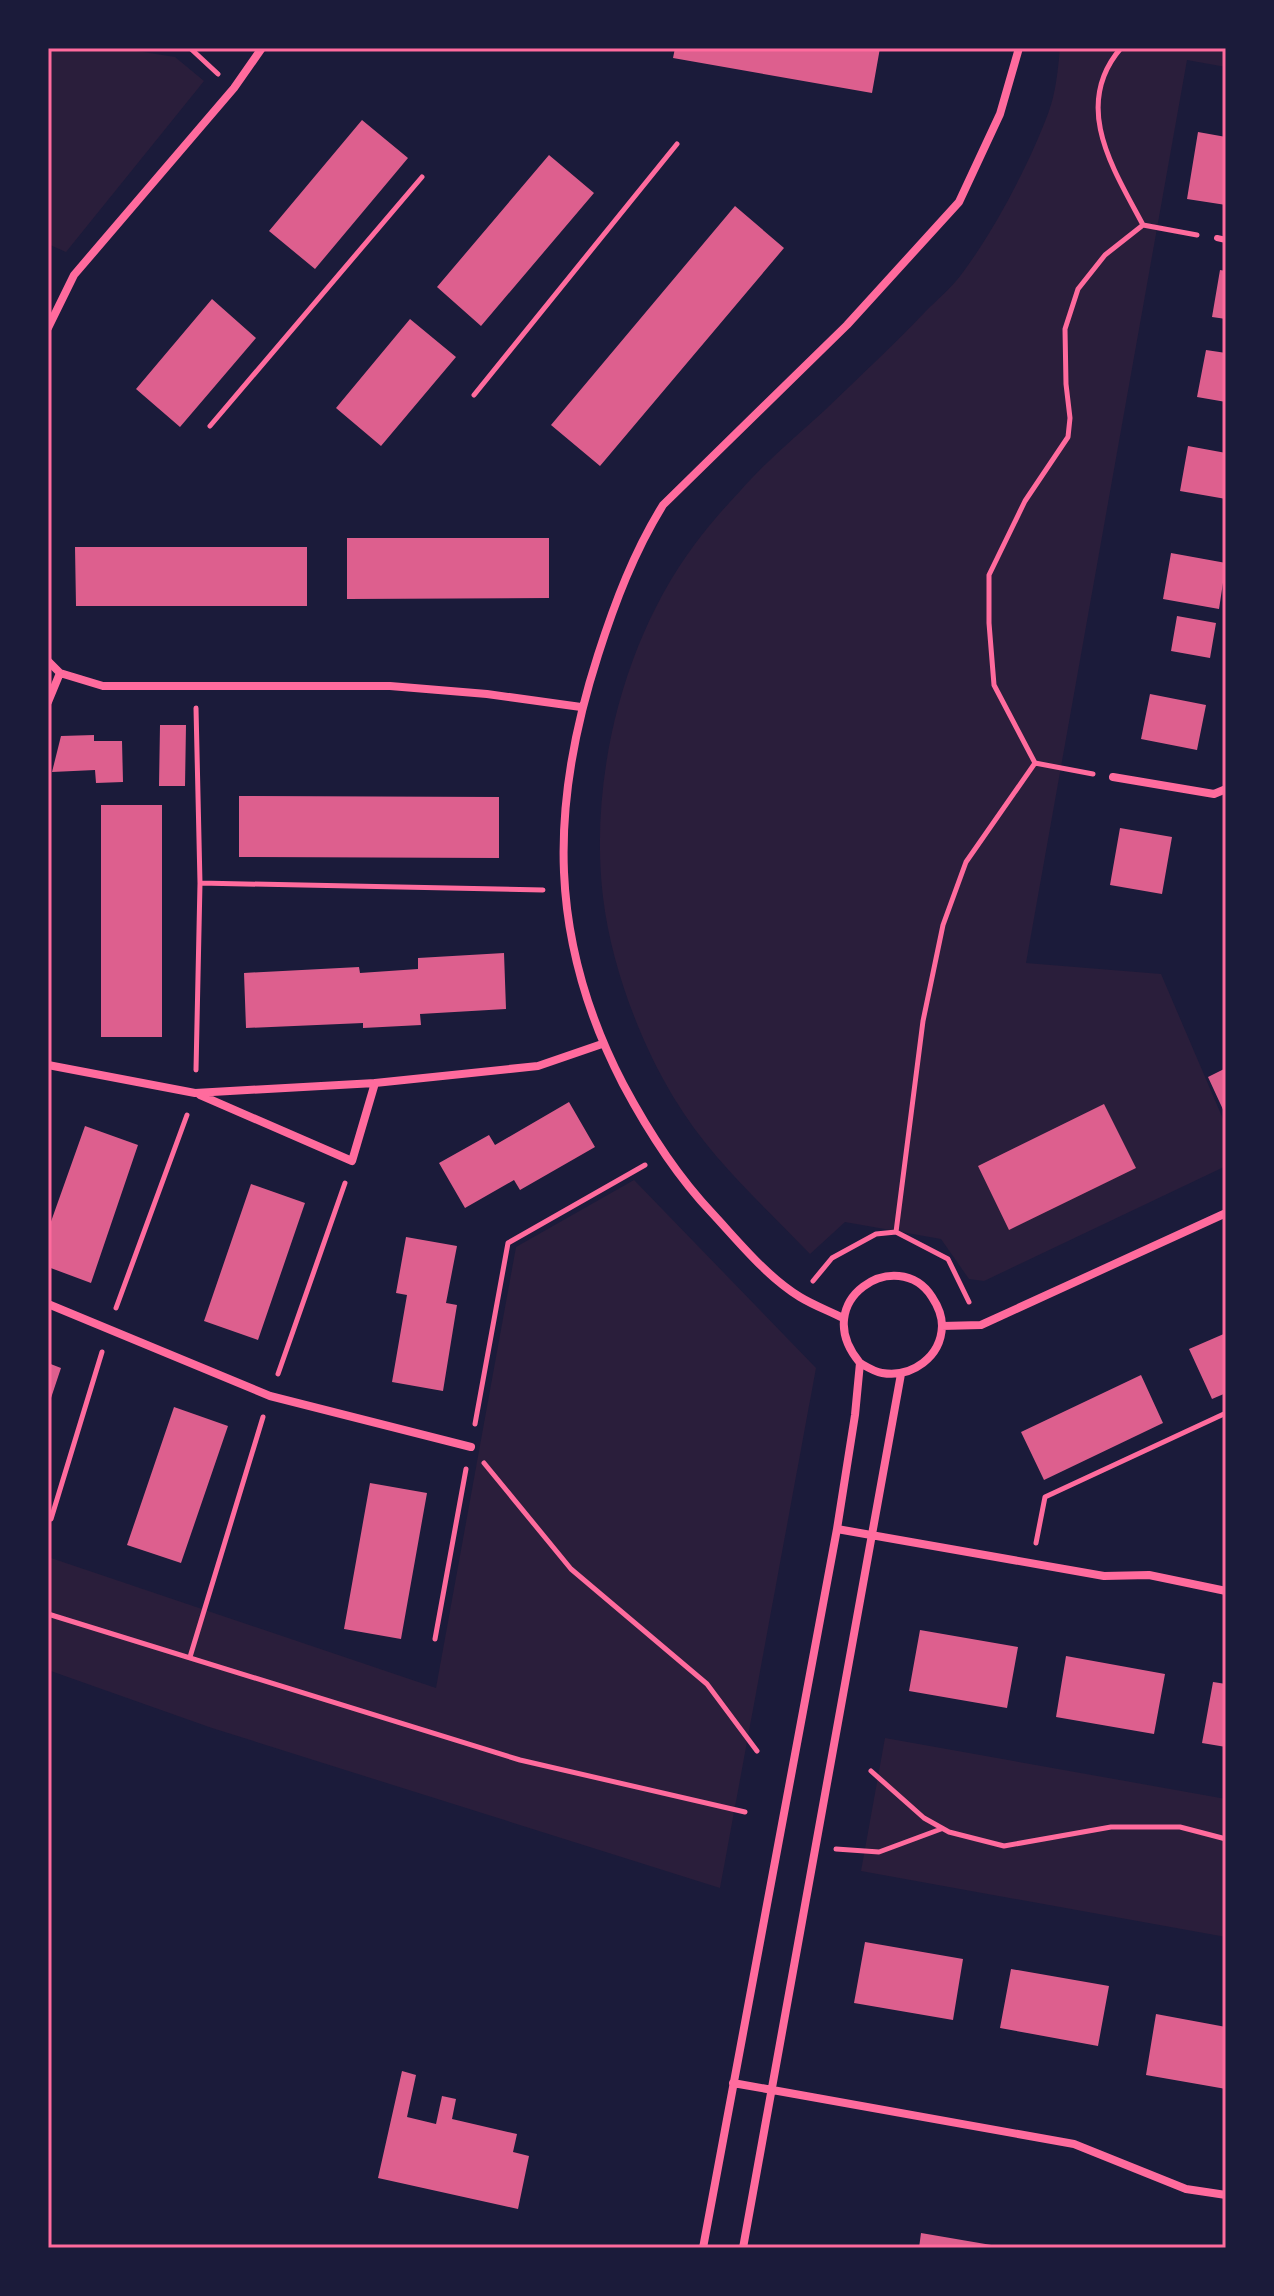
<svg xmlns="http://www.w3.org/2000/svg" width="1274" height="2296" font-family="Ubuntu,sans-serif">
<rect width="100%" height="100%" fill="#1b1b3a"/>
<path fill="#2a1e3b" d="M48,48h70l57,9 29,24 -138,171 -18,-8z
M1060,48h166v19l-39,-7 -161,903 135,11 65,152v40l-242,115 -15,-2 -28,-40 -96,-17 -35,32c-48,-50 -100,-96 -136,-156 -35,-58 -63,-134 -71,-201 -14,-118 20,-257 92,-353 14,-19 30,-37 46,-54 25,-29 55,-53 83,-79 34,-33 69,-65 102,-100 12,-12 25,-23 35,-36 33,-44 69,-112 88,-164 7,-19 9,-42 11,-63z
M634,1180l182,188 -96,520 -508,-160 -164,-58v-113l388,131 80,-441z
M885,1738l341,61v138l-365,-66z"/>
<path fill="#dd5f8e" d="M675,48h205l-8,45 -199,-35z
M362,120l46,38 -93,111 -46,-38z
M1198,132l28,5v68l-39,-6z
M549,155l45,38 -113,133 -44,-39z
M735,206l49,42 -184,218 -49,-41z
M1220,270l6,1v48l-14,-2z
M212,299l44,39 -76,89 -44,-38z
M410,319l46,38 -75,89 -45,-38z
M1206,350l20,3v49l-29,-5z
M1188,446l38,7v46l-46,-8z
M347,538h202v60l-202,1z
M75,547h232v59h-231z
M1171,553l55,10 -7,46 -56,-10z
M1177,616l39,7 -6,35 -39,-7z
M1150,694l56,11 -9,45 -56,-11z
M160,725h26l-1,61h-26z
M94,735v6h28l1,41 -27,1 -1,-13 -43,2 9,-36z
M239,796l260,1v61l-260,-1z
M101,805h61v232h-61z
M1120,828l52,9 -10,57 -52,-9z
M504,953l2,56 -86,5 1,11 -58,3v-5l-117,5 -2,-55 115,-6 1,6 58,-4v-11z
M1226,1068v48l-18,-39z
M569,1102l26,45 -75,43 -6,-10 -49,28 -26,-45 50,-28 6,10z
M1104,1104l32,64 -127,62 -31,-64z
M85,1126l53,19 -47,138 -43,-16v-37z
M251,1184l54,19 -47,137 -54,-19z
M406,1237l51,9 -11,57 11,2 -14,86 -51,-9 15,-87 -11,-2z
M1226,1333v60l-14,6 -23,-50z
M48,1363l13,5 -12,36h-1z
M1141,1375l22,48 -119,57 -23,-48z
M174,1407l54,19 -47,137 -54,-18z
M370,1483l57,10 -26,146 -57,-10z
M920,1630l98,17 -11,61 -98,-17z
M1066,1656l99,18 -11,60 -98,-17z
M1213,1682l13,2v63l-24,-4z
M865,1942l98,17 -10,61 -99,-17z
M1011,1969l98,17 -11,60 -98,-18z
M1156,2014l70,13v62l-80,-14z
M402,2071l14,4 -9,42 29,7 6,-28 14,3 -4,20 65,15 -4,18 16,4 -11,53 -140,-31z
M921,2233l76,13v2h-78z"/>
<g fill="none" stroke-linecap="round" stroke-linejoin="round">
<path stroke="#ff6b9d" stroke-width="5" d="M190,48l28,26
M1143,225l54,10
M474,395l203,-251
M210,426l212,-249
M1035,763l58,11
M200,883l343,7
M196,1070l4,-187 -4,-175
M896,1232l27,-211 20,-96 23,-63 69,-99 -41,-78 -5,-62v-48l36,-74 43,-64 2,-19 -4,-34 -1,-55 13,-40 27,-34 38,-30c-29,-55 -72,-119 -22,-177
M813,1281l19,-23 44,-24 20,-2 52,27 21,43
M116,1308l71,-193
M278,1374l67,-191
M475,1424l33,-181 137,-78
M484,1463l87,106 136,115 50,67
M51,1519l51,-167
M1036,1543l9,-46 181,-84
M48,1614l472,146 225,52
M435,1639l31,-170
M190,1657l73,-240
M871,1771l53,47 25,14 55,14 107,-19h69l46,12
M836,1849l43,3 62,-23"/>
<path stroke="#ff6b9d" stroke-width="6" d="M1217,238l9,2"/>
<path stroke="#ff6b9d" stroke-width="8" d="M48,328l26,-53 160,-187 28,-40
M48,661l12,12 43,13h287l97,8 94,13
M48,702l12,-29
M1113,777l101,17 12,-5
M48,1065l147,28 180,-10 163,-17 64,-22
M200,1095l152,66 23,-78
M48,1304l222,92 201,51
M843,1318c-14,-7 -30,-13 -43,-21 -34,-21 -61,-55 -88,-84 -37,-39 -64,-82 -89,-129 -75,-145 -74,-277 -25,-429 17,-53 36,-103 65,-150l184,-180 112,-123 41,-88 19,-66
M942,1326l39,-1 245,-112
M837,1529l267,47 45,-1 77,16
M733,2083l341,61 112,45 40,6
M703,2248l134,-719 18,-114 5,-52c-53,-63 38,-119 72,-66 6,9 10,18 10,29 -1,31 -30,52 -60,47 -7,-1 -15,-6 -22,-10
M743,2248l158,-874"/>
</g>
<rect width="1274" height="2296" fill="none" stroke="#1b1b3a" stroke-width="100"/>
<rect x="50" y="50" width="1174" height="2196" fill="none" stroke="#ff6b9d" stroke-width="3"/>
</svg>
